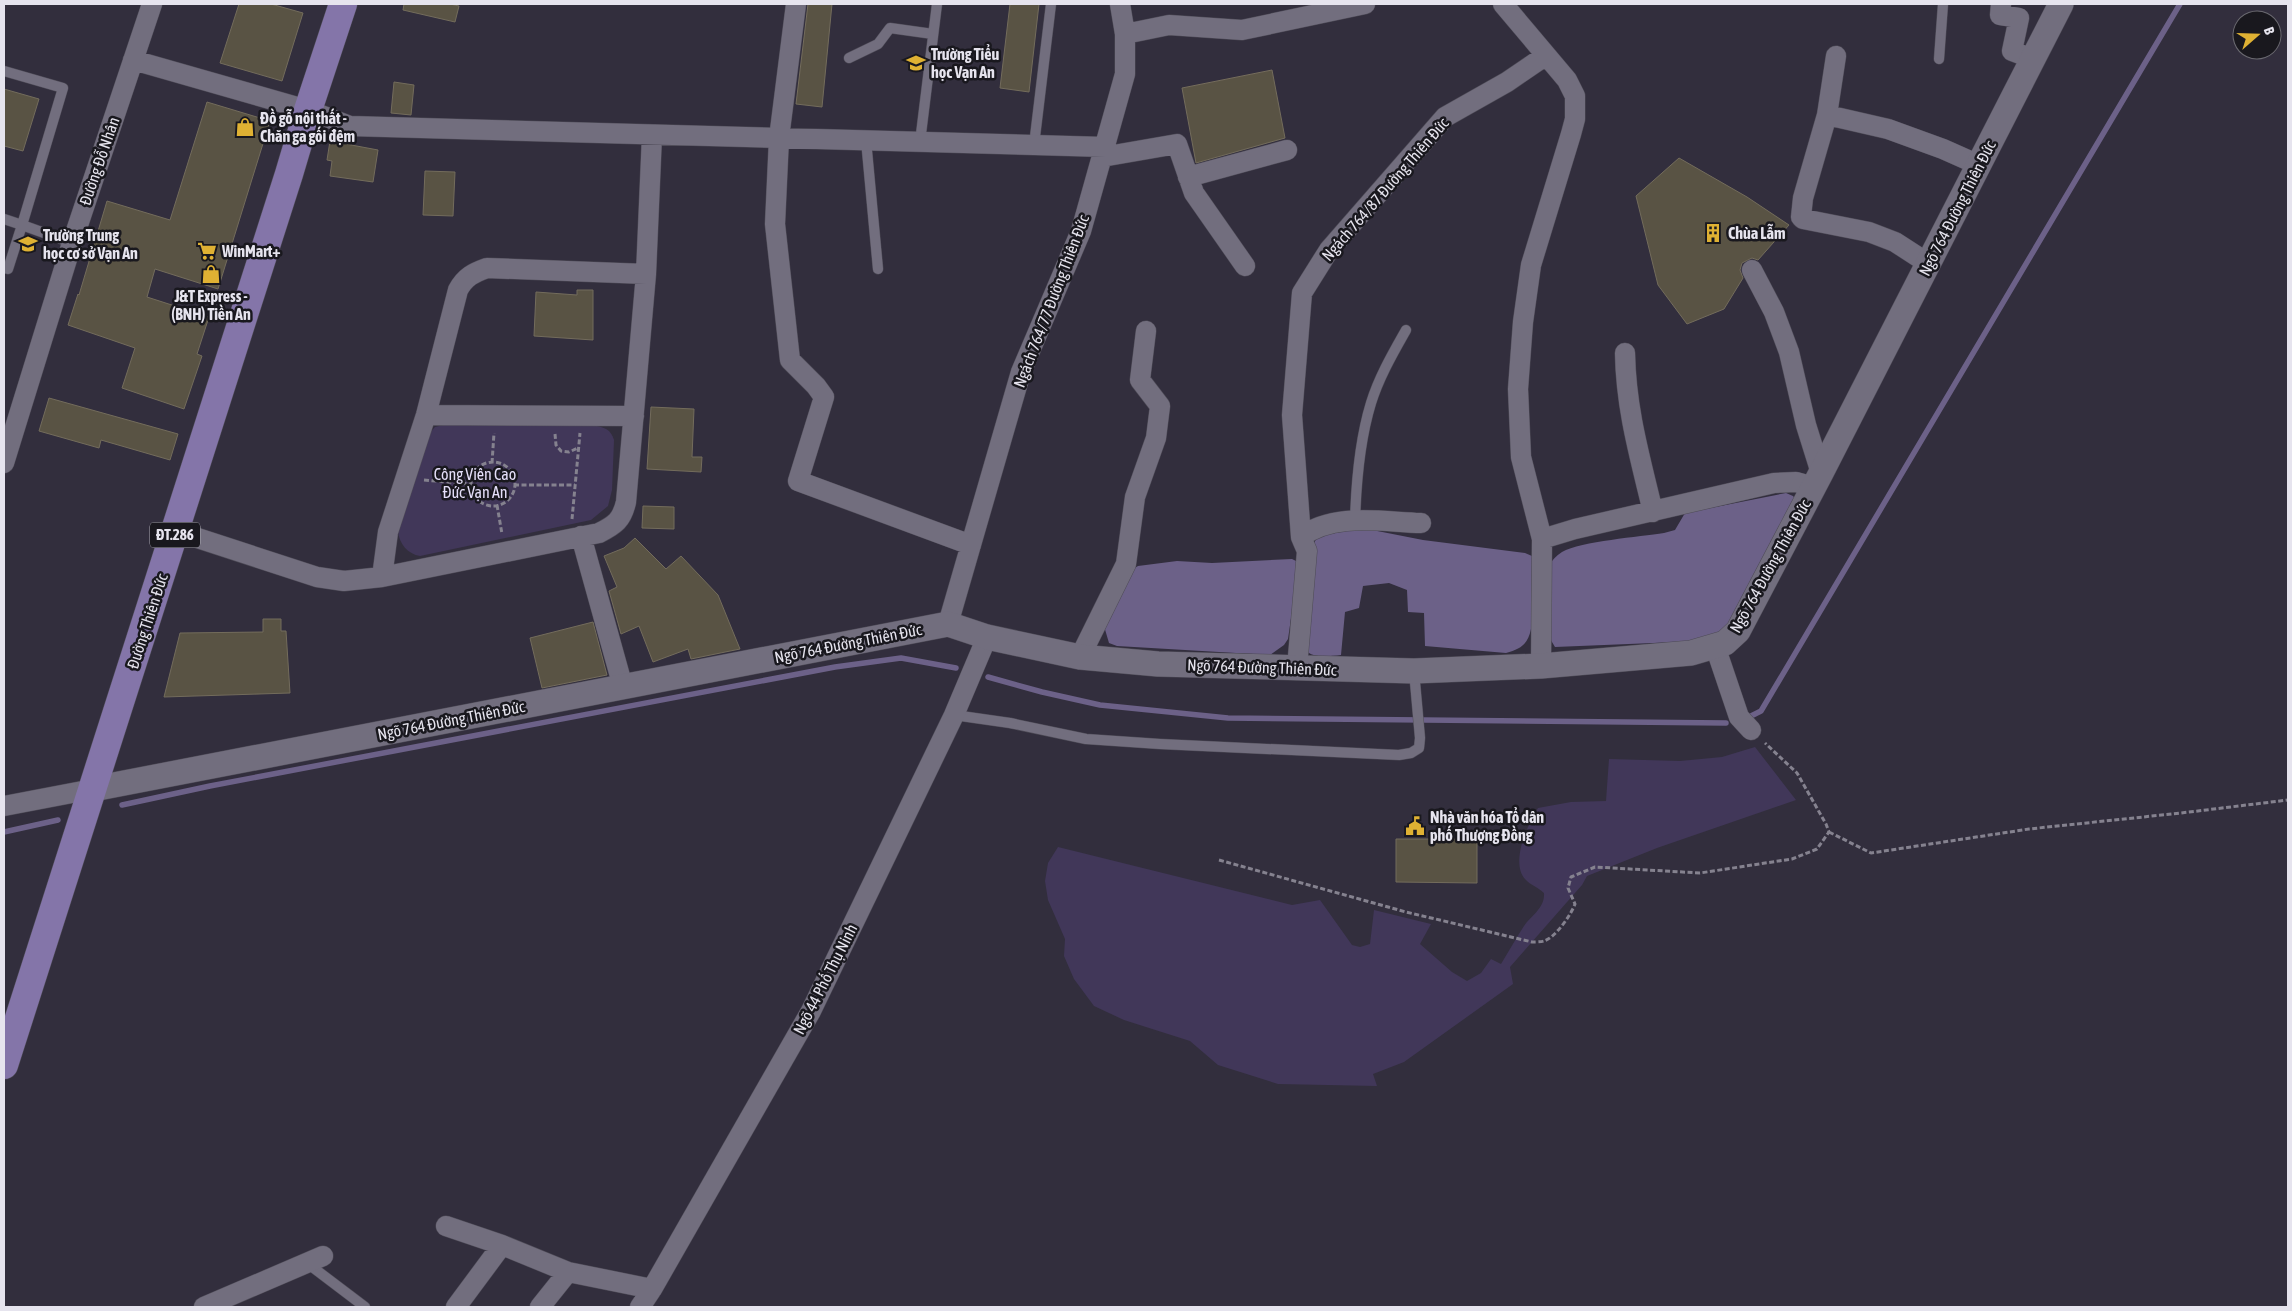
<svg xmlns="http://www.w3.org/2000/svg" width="2292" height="1311" font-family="'Asap Condensed',sans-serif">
<rect width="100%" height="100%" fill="#322e3d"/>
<path fill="#413759" d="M452,423l145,3c9,2 14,4 17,14l-2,50 -4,16 -17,14 -171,36c-12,-2 -21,-12 -22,-25l30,-96 7,-8z
M1755,747l41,53 -139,48 -70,28 -5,9 -72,82 3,17 -109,78 -31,12 4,12 -99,-2 -60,-19 -28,-24 -66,-21 -30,-14 -20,-27 -10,-23 1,-17 -17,-39 -3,-19 3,-18 10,-16 234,58 28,-5 32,45 8,2 10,-3 4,-34 57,14 -11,20 32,28 15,9 14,-8 10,-14 10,5c8,-13 15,-26 23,-38 8,-11 21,-18 20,-33 -6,-6 -14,-8 -19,-14 -15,-17 3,-55 13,-71l33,-6 35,-1 3,-42 71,2 42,-4z"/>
<path fill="#6c6188" d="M1786,493l7,3 4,5 -74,132 -21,8 -147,6 -6,-10v-71c3,-6 7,-10 13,-14 19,-11 78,-15 102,-19l11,-3 10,-17z
M1362,528l61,12 102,13 7,3 -1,73c-3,15 -10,20 -25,24l-81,-7 -1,-33 -16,-1 -1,-22 -18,-7 -26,3 -4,22 -14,4 -4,43c-12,1 -27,4 -36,-5l5,-95 5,-14 4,-5z
M1292,559l4,2 2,9 -10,69 -4,6 -14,10 -153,-9 -8,-3 -5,-17 29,-57 5,-3 39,-5 35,2z"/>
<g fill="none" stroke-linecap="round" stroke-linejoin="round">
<path stroke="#6c6188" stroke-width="5.5" d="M988,677l54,15 58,13 128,13 498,5
M1751,716l10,-5 419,-707
M122,805l88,-19 625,-119 66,-9 55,10
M4,832l54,-12"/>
</g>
<path fill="#595344" stroke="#736c5c" d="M239,4h32l32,9 -21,68 -62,-18z
M404,4h46l9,2 -4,16 -52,-12z
M808,4h24l-10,103 -26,-3z
M1010,4h29l-10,88 -29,-4z
M1272,70l13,68 -89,25 -14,-75z
M394,82l20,3 -3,30 -20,-2z
M4,89l35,10 -16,52 -19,-5z
M207,102l63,19 -52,168 -63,-20 -8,28 62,20 -12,37 5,2 -18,53 -62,-21 13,-40 -67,-23 10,-31 1,1 28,-94 63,19z
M330,141l48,9 -5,32 -43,-6 2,-15 -5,-1z
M1679,158l68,39 42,28 -31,35 -6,-2 -10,5 -2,7 3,8 -19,31 -37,15 -29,-39 -22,-89z
M425,171l30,1 -2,44 -30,-1z
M577,290h16v50l-59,-4 2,-44 41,3z
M49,398l129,36 -8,26 -69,-20 -2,8 -60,-17z
M651,407l43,2 -2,48h10l-1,15 -54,-3z
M643,506l31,1v22l-32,-1z
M635,538l31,31 15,-13 37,39 22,54 -49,10 -3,-10 -35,13 -14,-36 -18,8 -12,-43 8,-4 -13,-31 20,-8z
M263,619h18v12h5l4,62 -126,4 16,-64 83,-1z
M593,622l14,53 -65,13 -12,-50z
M1396,839h81v44l-81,-1z"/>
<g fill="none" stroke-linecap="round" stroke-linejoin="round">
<g stroke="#4f4c58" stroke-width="11">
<path id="service" d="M849,58l29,-14 12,-16 43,6
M1939,59l4,-55
M4,71l59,17 -41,137 50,18
M866,140l12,129
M920,142l17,-138
M1034,145l17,-141
M4,219l18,6 -14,44 -4,-1
M1355,522c1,-38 5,-83 16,-119 8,-26 22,-50 35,-73
M954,715l56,8 76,16 74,5 239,11 12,-2 8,-5 1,-10 -6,-67
M307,1263l58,44"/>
</g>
<g stroke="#4f4c58" stroke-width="21">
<path id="minor" d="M796,4l-17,134 -4,86 15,136 26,26 8,11 -26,84 173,64
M1503,4l64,76 8,16v23l-4,15 -40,131 -8,57 -5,67 3,68 21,82 -1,127
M2001,4l-1,11 19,3 -7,33 21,8
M1125,34l44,-9 73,5 123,-26
M1836,56l-9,59 -24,83 -2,19 2,2 66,13 26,10 34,22
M133,60l175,50 42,16 755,21
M1827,115l61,14 55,20 36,16
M1102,157l75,-13 17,49 51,73
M1188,177l99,-27
M1752,270l22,42 15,40 17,73 15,48
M1625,353c1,57 15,104 28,159
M426,415l208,1
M4,463l68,-220 80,-239
M176,531l141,46 27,4 38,-4 217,-44c16,-8 23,-13 27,-31l20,-228 6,-139
M581,536l42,151
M1301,537c33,-25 81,-15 120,-14
M1542,539l33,-10 199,-46 22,-1 18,5
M382,577l6,-45 38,-117 32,-125c7,-13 15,-17 29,-22l159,6
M948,624l73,-252 60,-141 44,-157v-40l-5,-30
M1715,646l24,71 12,13
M1080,657l46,-93 9,-67 21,-59 4,-32 -20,-26 6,-49
M1297,668l10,-117 -6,-14 -9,-122 10,-122 27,-43 116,-133 62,-35 38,-26
M4,806l89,-17
M446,1226l56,19 66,27 84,17
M204,1307l119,-51
M456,1307l46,-62
M540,1307l28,-35
M640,1307l12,-18 159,-278 143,-296 33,-78"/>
</g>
<g stroke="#4f4c58" stroke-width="26">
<path id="tertiary" d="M93,789l855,-165 39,13 93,20 78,7 256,7 127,-5 150,-13 34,-10 13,-12 83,-158 240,-469"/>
</g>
<g stroke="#4f4c58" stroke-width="29">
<path id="primary" d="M4,1065l285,-891 19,-64 35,-106"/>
</g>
<path stroke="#85828f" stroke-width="3" stroke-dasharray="5 2.5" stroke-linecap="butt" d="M555,434l1,11 5,6 8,1 9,-4
M471 484a22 22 0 1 1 44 0a22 22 0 1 1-44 0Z
M492,463l2,-30
M424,480l47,4
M514,485h61
M497,505l5,29
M572,519l8,-86
M1829,832l42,21 158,-24 152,-16 107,-13
M1219,860l187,52 126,30c3,0 9,0 12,-1 11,-3 27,-26 31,-37l-7,-16 3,-11 24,-10 105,6 92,-14 25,-10 12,-17 -3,-8 -29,-51 -32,-30"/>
<use href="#service" stroke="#726e7e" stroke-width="10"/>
<use href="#minor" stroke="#726e7e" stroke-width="20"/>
<use href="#tertiary" stroke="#726e7e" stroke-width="25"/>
<use href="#primary" stroke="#8475a9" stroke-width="28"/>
</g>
<defs>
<g id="school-bare" transform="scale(1.5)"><path d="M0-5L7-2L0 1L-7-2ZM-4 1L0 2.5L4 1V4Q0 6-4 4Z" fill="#dfb133" stroke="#19181e" stroke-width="2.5" paint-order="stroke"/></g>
<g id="shop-bare" transform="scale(1.5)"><path d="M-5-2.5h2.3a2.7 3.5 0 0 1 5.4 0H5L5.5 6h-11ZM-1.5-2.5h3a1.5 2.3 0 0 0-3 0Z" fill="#dfb133" stroke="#19181e" stroke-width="2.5" paint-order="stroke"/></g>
<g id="building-bare" transform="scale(1.5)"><path d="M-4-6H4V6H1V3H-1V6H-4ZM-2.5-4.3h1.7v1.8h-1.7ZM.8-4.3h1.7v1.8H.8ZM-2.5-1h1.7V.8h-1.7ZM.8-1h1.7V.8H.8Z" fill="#dfb133" stroke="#19181e" stroke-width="2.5" paint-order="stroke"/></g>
<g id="supermarket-bare" transform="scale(1.5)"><path d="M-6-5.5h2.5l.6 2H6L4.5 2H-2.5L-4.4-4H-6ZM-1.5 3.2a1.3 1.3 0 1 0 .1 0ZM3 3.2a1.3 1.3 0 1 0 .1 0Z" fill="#dfb133" stroke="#19181e" stroke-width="2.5" paint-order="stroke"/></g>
<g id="civic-bare" transform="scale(1.5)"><path d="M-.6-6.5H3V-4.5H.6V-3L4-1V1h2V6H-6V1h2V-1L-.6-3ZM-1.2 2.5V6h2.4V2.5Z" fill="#dfb133" stroke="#19181e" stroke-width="2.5" paint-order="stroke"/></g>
</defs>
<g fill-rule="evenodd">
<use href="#school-bare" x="916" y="63"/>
<use href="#shop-bare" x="245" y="127"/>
<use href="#building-bare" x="1713" y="233"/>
<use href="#school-bare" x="28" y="244"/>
<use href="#supermarket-bare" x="207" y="251"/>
<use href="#shop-bare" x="211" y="274"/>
<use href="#civic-bare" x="1415" y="826"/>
</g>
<g text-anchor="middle" stroke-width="5" stroke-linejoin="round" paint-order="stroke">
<rect fill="#19181e" stroke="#a8a7b0" stroke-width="1" x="150" y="522.5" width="50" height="25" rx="4"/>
<g font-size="15" font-weight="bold" fill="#e6e4ee">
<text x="175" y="540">ĐT.286</text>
</g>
<g font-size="16" font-weight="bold" fill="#e6e4ee" stroke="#19181e" text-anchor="start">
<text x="931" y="60">Trường Tiểu<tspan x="931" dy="18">học Vạn An</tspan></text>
<text x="260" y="124">Đồ gỗ nội thất -<tspan x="260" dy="18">Chăn ga gối đệm</tspan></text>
<text x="1728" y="239">Chùa Lẫm</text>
<text x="43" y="241">Trường Trung<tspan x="43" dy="18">học cơ sở Vạn An</tspan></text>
<text x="222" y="257">WinMart+</text>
<text x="211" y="302" text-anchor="middle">J&amp;T Express -<tspan x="211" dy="18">(BNH) Tiền An</tspan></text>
<text x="1430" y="823">Nhà văn hóa Tổ dân<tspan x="1430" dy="18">phố Thượng Đồng</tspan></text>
</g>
<g font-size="16" fill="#e6e4ee" stroke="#19181e">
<text transform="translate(99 161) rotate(-71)" y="6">Đường Đỗ Nhân</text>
<text transform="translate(1385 189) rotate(-49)" y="6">Ngách 764/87 Đường Thiên Đức</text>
<text transform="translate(1957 208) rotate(-63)" y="6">Ngõ 764 Đường Thiên Đức</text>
<text transform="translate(1051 301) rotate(-69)" y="6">Ngách 764/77 Đường Thiên Đức</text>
<text transform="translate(1770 566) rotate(-61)" y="6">Ngõ 764 Đường Thiên Đức</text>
<text transform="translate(147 621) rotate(-72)" y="6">Đường Thiên Đức</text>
<text transform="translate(848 643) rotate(-11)" y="6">Ngõ 764 Đường Thiên Đức</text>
<text transform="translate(1262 667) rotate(2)" y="6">Ngõ 764 Đường Thiên Đức</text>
<text transform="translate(451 720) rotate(-11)" y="6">Ngõ 764 Đường Thiên Đức</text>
<text transform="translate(825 979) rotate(-63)" y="6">Ngõ 44 Phố Thụ Ninh</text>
</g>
<g font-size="16" fill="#e5dff9" stroke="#19181e">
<text x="475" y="480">Công Viên Cao<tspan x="475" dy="18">Đức Vạn An</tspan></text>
</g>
</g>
<rect width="2292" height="1311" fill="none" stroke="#e6e4ee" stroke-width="10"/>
<g transform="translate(2257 35) rotate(70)"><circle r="24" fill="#19181e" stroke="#6b6a71"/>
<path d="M0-4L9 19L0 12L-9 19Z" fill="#dfb133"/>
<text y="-8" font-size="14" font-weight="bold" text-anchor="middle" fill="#e6e4ee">B</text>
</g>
</svg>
